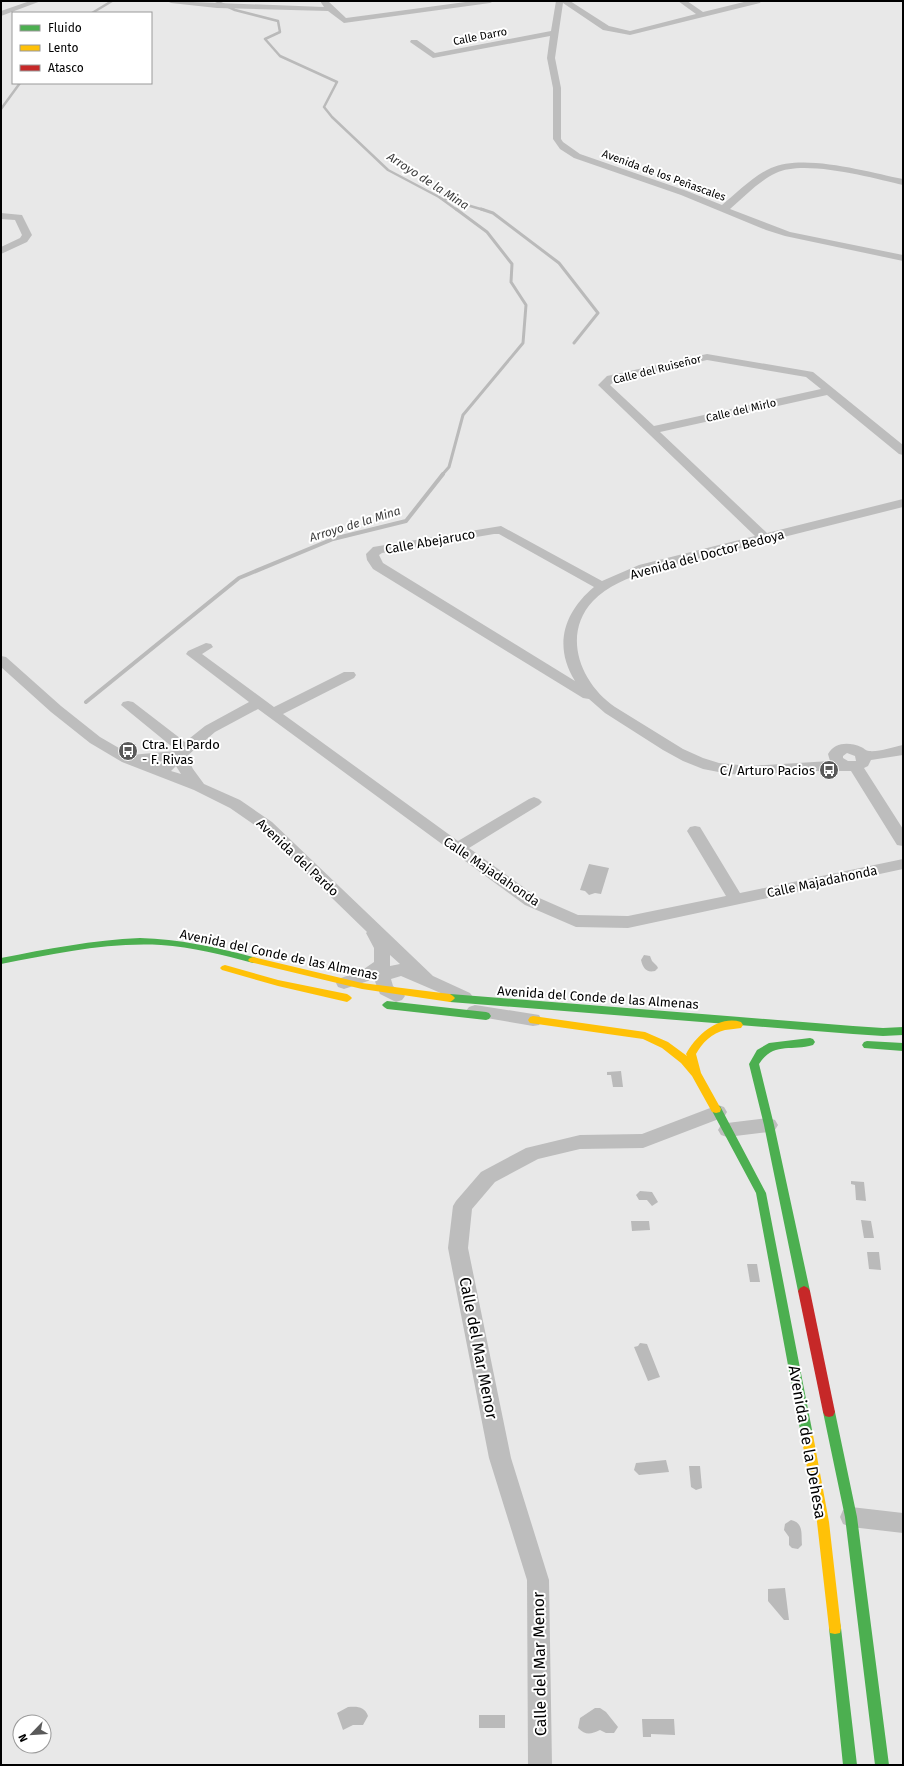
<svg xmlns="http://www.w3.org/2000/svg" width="904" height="1766" font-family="'Fira Sans',sans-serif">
<rect width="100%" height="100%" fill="#fff"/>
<path fill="#e8e8e8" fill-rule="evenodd" d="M1,1h902v1764h-902zM13,13h138v70h-138zM20,1722h24v24h-24z"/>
<path fill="#bababa" d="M589,864l20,4 -8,26 -6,-1 -6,2 -4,-4 -5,-1z
M644,955l6,1 2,5 5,5 1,2 -3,3c-9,2 -12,-3 -14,-11z
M621,1071l2,16h-10l-2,-12h-4v-3z
M851,1181l13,1 2,19 -10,-1 -1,-15 -4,-1z
M640,1191l12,1 6,10 -6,4 -5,-6h-8l-3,-5z
M861,1220l10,1 3,17h-10z
M631,1221h18l1,9 -18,1z
M867,1252h12l2,18 -12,-1z
M747,1264h10l3,18h-10z
M640,1343l7,1 13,33 -12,4 -14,-34 4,-1z
M666,1460l3,12 -30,3 -5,-5 2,-7z
M689,1466h11l2,22 -6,2 -5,-3z
M791,1520c13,3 10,14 11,25l-4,4 -6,-1 -3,-3v-8l-5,-7 1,-6z
M785,1588l4,32h-5l-16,-19v-12z
M348,1707c10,-1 17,0 20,9l-5,9h-10l-10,5 -6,-17z
M595,1708h5l6,4 12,15 -4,6h-8l-6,-3c-9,4 -14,6 -22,-2l2,-10z
M479,1715h26v13h-26z
M642,1719h32l1,16 -24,-1v3h-8z"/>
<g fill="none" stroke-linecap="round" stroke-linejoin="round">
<path stroke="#bababa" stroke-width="2.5" d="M216,1l19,9 43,11 2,11 -15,7 15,17 57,26 -13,25 8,10 56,53 51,27 18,13
M92,13l20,-12
M1,109l19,-26
M443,198l41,12"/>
<path stroke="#bababa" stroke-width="3" d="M481,209l12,4 66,50 39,50 -24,30
M442,475l7,-8 14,-52 60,-72 3,-38 -15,-23 1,-18 -25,-32 -31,-23"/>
<path stroke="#bababa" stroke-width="4" d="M86,702l153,-124 94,-39 73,-18 37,-47"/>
<path fill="#bdbdbd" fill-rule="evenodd" d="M30,1h11l-40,15v-5z
M167,1l157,6 -4,-6h8l18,17 127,-17h21l-4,2 -146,20 -16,-12 -111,-3 -46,-5z
M556,1h14l39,25 21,5 66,-17 -18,-13h9l16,11 45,-11h13l-1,2 -130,32 -27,-5 -40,-27 -8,55 6,30v51l2,3 17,12 107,37 35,14c15,-12 31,-29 49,-37 33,-15 97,4 132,11v6c-30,-7 -99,-26 -127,-12 -17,8 -31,23 -46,36l60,23 113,23v6l-118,-25 -19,-6 -85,-35 -107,-37 -14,-9 -7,-10v-51l-6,-30 3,-22 -117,22 -23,-16 1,-2h6l18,13 116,-22z
M1,213l21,2 10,20 -5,7 -26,12v-7l19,-9 2,-3 -7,-15 -14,-1z
M707,354l106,18 90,73v10l-4,-1 -72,-59 -167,37 107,101 136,-34v8l-254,64c-21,7 -42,15 -56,30 -32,34 -12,83 22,106l68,42 20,9 16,5 30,3 81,-5 -2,-7c7,-12 21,-12 33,-7 3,1 5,4 8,4 10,1 24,-4 34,-6v10l-32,5 -3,6 -4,2 39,61v17l-6,-1 -46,-74h-40l-62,4 -20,-1 -26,-5 -20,-8 -20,-11 -58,-37 -16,-14 -6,-1 -210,-129 -6,-9 -1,-6 7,-7 128,-21 101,55 37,-16 116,-29 -157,-151 9,-9zM707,360l99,17 15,12 -167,37 -44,-41 5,-4zM494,534h5l95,53c-30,25 -41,59 -19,94l-192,-118 -4,-8 3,-2zM847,753l8,3 1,5h-8l-5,-3v-2z
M206,643l5,1 2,3 -11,7 72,53 70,-35h10l2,3 -2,3 -71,36 175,127 71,-42 5,-2 5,2 3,3 -3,3 -70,43 68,49 41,18 50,1 98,-20 -39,-65 3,-4 5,-1 5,1 40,66 163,-34v10l-275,59 -52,-1 -51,-22 -267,-196 -43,23 -28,24 6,13 11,15 36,16 32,22 161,154 37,17 3,4 -3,4 -6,2 -63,-27 -10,3 2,7 9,6 3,4 -3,4 -6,2 -16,-8 -6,-15 -30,10 -6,-2 -2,-4 2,-4 23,-8 13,-9v-14l-8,-15 1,-1 -105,-102 -32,-22 -36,-18 -72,-28 -32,-19 -39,-31 -50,-45v-11l5,1 55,49 39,31 31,18 44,-4 1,-1 -55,-45 2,-3 5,-1 5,1 52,40 20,-16 44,-24 -63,-48 2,-3zM163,761l-4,5 -8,-3zM176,766l5,8 -10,-3zM390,955l10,9 -10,2z
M475,1005l58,9 6,1 3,5 -3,5 -6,1 -64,-11 -3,-4 3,-4z
M718,1105l6,2 3,5 -3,5 -81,31 -63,1 -42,10 -43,23 -23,27 -4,39 43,210 38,122 3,185h-24l-1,-185 -38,-122 -41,-210 5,-42 3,-5 25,-29 45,-24 54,-13 62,-1z
M769,1118l6,2 3,5 -3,5 -6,2 -42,5 -6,-2 -3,-5 3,-5 6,-2z
M851,1507l52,6v20l-52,-6 -8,-3 -3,-7 3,-7z"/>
<path fill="#4caf50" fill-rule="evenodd" d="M140,938c39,1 75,9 113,19l3,1 2,2 -2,2 -3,1c-30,-8 -61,-16 -92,-18 -54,-3 -108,9 -160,19v-6c46,-9 92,-18 139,-20z
M450,994l403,32 30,2 20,-1v8l-20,1 -30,-2 -403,-32 -3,-2 -2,-2 2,-2z
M387,1001l99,11 3,1 2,3 -2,3 -3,1 -99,-11 -3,-2 -2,-2 2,-2z
M810,1038l3,1 2,3 -2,3c-22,7 -39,-4 -54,19l15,61 36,166 -2,3 -4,2 -4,-2 -2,-3 -34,-166 -15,-61 8,-14 12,-7z
M867,1041l36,2v8l-39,-3 -2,-3 2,-3z
M716,1105l4,1 46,87 47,242 -2,4 -4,1 -4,-1 -2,-4 -45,-242 -45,-84 1,-3z
M829,1407l4,1 2,4 22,105 32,248h-14l-30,-248 -22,-105 2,-4z
M835,1622l5,1 1,5 16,137h-14l-14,-137 1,-5z"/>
<path fill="#ffc107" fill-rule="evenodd" d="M253,957l109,26 88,11 3,2 2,2 -2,2 -3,2 -88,-13 -112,-27 -2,-2 2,-2z
M225,965l53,15 69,14 3,2 2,2 -2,2 -3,2 -69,-16 -56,-16 -2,-2 2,-2z
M533,1016l112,16 23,10 19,14 -1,-2c10,-18 32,-39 55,-32l2,3 -2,3c-5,1 -10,1 -16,2 -13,3 -23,13 -29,24l5,19 20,36 -1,3 -4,1 -4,-1 -20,-36 -11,-13 -19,-15 -19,-9 -113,-16 -2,-3 2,-3z
M807,1430l4,1 2,4 16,87 12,106 -1,5 -5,1 -5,-1 -1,-5 -12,-106 -16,-87 2,-4z"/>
<path fill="#c62828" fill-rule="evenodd" d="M804,1286l4,2 2,3 25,121 -2,4 -4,1 -4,-1 -2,-4 -25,-121 2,-3z"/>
</g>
<defs>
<g id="bus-disc" transform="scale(1)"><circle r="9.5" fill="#595959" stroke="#fff"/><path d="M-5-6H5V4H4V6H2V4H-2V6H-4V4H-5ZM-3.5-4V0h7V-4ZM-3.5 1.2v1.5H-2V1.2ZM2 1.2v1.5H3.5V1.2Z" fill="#fff"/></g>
</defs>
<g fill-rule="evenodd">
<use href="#bus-disc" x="128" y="751"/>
<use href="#bus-disc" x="829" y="770"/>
</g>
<g text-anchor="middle" stroke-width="4" stroke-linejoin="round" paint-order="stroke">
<g font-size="11" fill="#000" stroke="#fff">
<text transform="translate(480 36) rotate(-11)" y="4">Calle Darro</text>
<text transform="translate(664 175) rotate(20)" y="4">Avenida de los Peñascales</text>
<text transform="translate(657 369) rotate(-14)" y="4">Calle del Ruiseñor</text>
<text transform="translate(741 410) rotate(-13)" y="4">Calle del Mirlo</text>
</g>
<g font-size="12" font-style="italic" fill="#3d3d3d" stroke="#fff">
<text transform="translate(428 181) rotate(33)" y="4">Arroyo de la Mina</text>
<text transform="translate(355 524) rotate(-17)" y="4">Arroyo de la Mina</text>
</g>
<g font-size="13" fill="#000" stroke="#fff">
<text transform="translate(430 541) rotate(-10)" y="5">Calle Abejaruco</text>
<text transform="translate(707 554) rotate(-15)" y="5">Avenida del Doctor Bedoya</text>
<text transform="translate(298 857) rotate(43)" y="5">Avenida del Pardo</text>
<text transform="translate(492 871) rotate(34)" y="5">Calle Majadahonda</text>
<text transform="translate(822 881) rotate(-12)" y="5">Calle Majadahonda</text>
<text transform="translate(279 954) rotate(12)" y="5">Avenida del Conde de las Almenas</text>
<text transform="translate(598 997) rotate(4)" y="5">Avenida del Conde de las Almenas</text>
</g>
<g font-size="13" fill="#000" stroke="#fff" text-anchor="start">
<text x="142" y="749">Ctra. El Pardo<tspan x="142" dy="15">- F. Rivas</tspan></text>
<text x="815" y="775" text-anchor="end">C/ Arturo Pacios</text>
</g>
<g font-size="16" fill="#000" stroke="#fff">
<text transform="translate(479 1348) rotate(79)" y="6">Calle del Mar Menor</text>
<text transform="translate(808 1442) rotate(80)" y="6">Avenida de la Dehesa</text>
<text transform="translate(539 1664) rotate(-91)" y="6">Calle del Mar Menor</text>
</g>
</g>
<rect width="904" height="1766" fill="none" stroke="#000000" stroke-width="4"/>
<rect x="12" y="12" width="140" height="72" fill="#ffffff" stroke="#999999"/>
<rect x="20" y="25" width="20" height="6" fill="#4caf50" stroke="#999999"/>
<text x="48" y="32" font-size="12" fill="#000000">Fluido</text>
<rect x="20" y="45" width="20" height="6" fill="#ffc107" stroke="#999999"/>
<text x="48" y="52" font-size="12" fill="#000000">Lento</text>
<rect x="20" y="65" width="20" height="6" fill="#c62828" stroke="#999999"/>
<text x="48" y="72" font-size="12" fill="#000000">Atasco</text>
<g transform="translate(32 1734) rotate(245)"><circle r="19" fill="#ffffff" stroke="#999999"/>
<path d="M0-3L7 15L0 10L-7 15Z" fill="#595959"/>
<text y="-6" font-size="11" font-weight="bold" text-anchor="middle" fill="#000000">N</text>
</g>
</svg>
